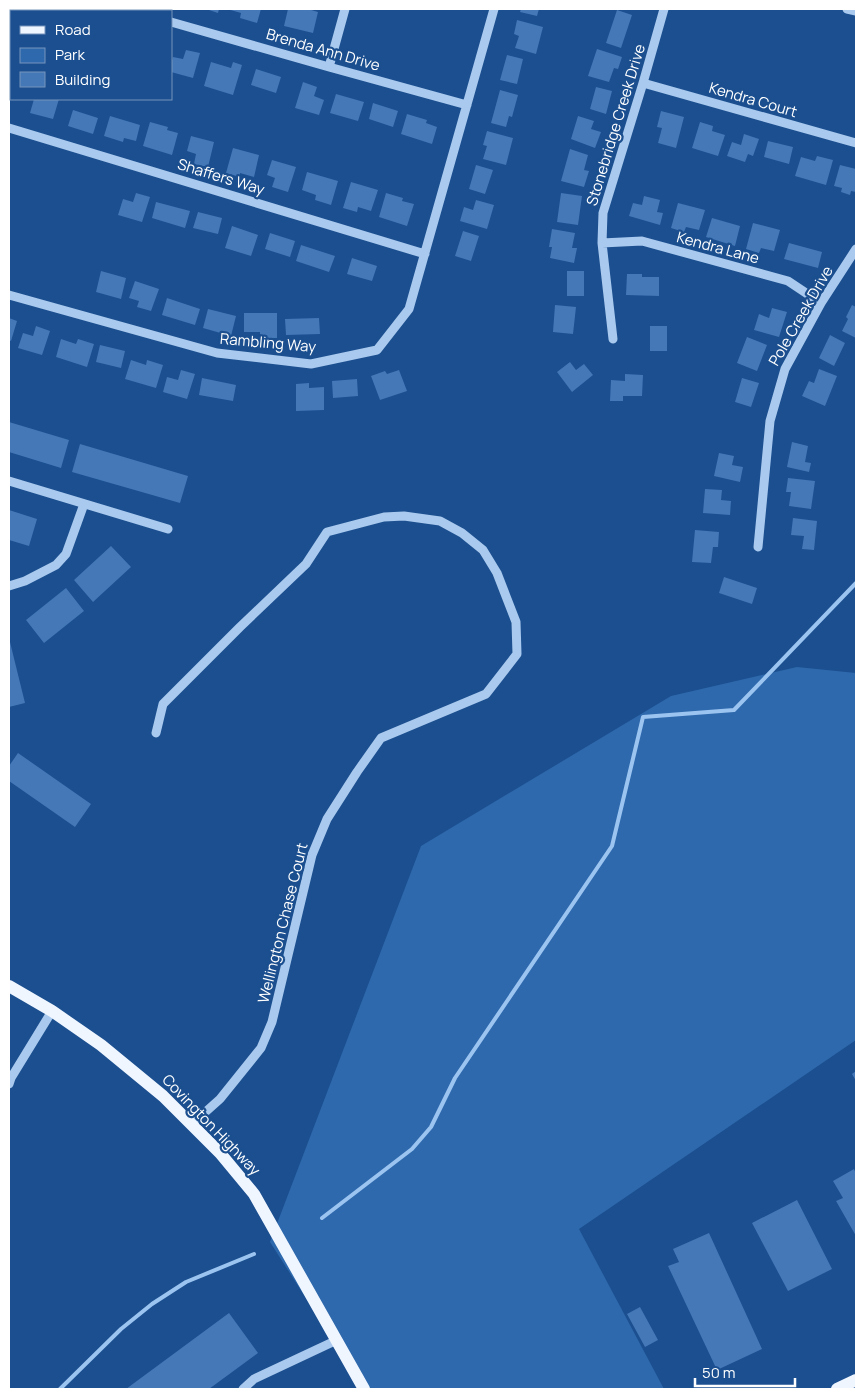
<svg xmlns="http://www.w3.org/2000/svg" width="865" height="1398" font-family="Manrope,sans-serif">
<rect width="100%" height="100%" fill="#1b4f8f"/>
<path fill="#2e69ad" d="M797,667l59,6v367l-277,189 85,160h-300l-94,-147 151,-396 250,-150z"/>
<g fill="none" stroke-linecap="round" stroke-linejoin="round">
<path stroke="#9cc4f0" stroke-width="4" d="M322,1218l90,-69 19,-22 24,-49 157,-232 31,-129 91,-7 122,-127
M60,1389l61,-60 31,-25 34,-22 68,-28"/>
</g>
<path fill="#4478b7" d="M206,9h13l-1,4z
M227,9h34l-4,14 -17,-5 1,-5z
M288,9h20l10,3 -5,21 -29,-7z
M521,9h18l-2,7 -17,-4z
M617,10l15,5 -11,33 -15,-5z
M517,20l26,7 -7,27 -21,-6 4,-12 -5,-2z
M597,49l25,8 -4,12 -4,-1 -5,14 -21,-6z
M186,50l14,3 -7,25 -22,-6v-8l2,-7 10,2z
M507,55l16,4 -6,25 -17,-4z
M211,62l20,6 2,-6 9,3 -9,30 -29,-9z
M256,69l25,8 -5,16 -25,-8z
M303,82l14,5 -3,9 10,4 -5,15 -24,-7z
M596,87l16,4 -6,23 -16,-5z
M500,90l18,5 -6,22 -3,-1 -3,11 -15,-4z
M336,94l28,8 -6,19 -28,-8z
M34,99h25l-6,20 -23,-6z
M373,103l25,8 -5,16 -24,-8z
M73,110l25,8 -5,16 -25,-8z
M661,111l23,6 -8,31 -18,-5 4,-15 -5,-1z
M407,114l20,6 -1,3 11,4 -5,17 -31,-10z
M110,116l30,9 -4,16 -12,-3 -1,4 -19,-6z
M578,116l16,5 -3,8 10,3 -6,16 -24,-9z
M150,122l18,5 -1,3 11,3 -6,22 -29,-9z
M700,122l13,4 -1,5 13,4 -7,21 -26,-8z
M487,131l26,7 -7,27 -23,-6 4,-13 -4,-1z
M744,134l15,5 -6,17 -5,-2 -3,8 -18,-6 5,-14 9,3z
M191,136l23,6 -6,25 -14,-3 2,-10 -9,-3z
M768,141l25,6 -4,17 -25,-7z
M233,148l26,7 -5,22 -14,-4v4l-14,-4z
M570,149l18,6 -4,15 5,1 -5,16 -23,-6z
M817,156l16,4 -7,25 -31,-9 6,-19 14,4z
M272,160l24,7 -8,25 -16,-5 3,-9 -8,-3z
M476,165l17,5 -8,24 -16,-5z
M840,165l16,4v23l-5,-1 -1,4 -9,-3 1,-4 -8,-2z
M307,172l31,9 -7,24 -16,-5 1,-5 -14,-5z
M351,182l27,8 -7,21 -13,-4 -1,5 -14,-4z
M136,193l14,4 -8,25 -24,-7 5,-16 10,3z
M386,193l17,5 -1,3 12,3 -7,22 -28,-9z
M561,193l21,3 -4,29 -21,-3z
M644,196l16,4 -3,12 6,1 -3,12 -31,-9 4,-13 9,2z
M476,200l18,5 -7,24 -27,-8 4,-14 9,3z
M156,202l34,9 -5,17 -33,-10z
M678,203l27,7 -6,20 -13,-3 -2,5 -13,-4z
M198,212l24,6 -4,16 -25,-6z
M712,218l28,8 -5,20 -29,-9z
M753,223l27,7 -6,21 -13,-3 -2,5 -13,-4z
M232,226l26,9 -7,21 -26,-8z
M552,229l23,4 -3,15h5l-3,15 -24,-5 2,-11h-3z
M463,231l16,5 -8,25 -16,-5z
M270,233l25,8 -5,16 -25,-8z
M789,243l33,9 -4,16 -34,-9z
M301,245l34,11 -6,16 -33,-11z
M352,258l25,8 -5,15 -25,-7z
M101,271l25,7 -5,21 -25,-7z
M567,271h17v25h-17z
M627,274h15v3h17v19l-33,-1z
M135,281l24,8 -8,22 -14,-4 2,-6 -10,-3z
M167,298l33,11 -5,16 -33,-10z
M555,305l21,2 -3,27 -20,-2z
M852,305l4,2v31l-14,-7 6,-12 -2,-2z
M772,308l15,4 -8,25 -25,-7 5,-16 10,4z
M208,309l28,7 -5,20 -28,-8z
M244,313h33v25h-17v-6h-16z
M9,318l8,3 -6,20 -2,-1z
M319,318l1,16 -34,1 -1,-16z
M36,326l14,5 -8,24 -24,-7 5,-15 10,3z
M650,326h17v25h-17z
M830,335l15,8 -11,23 -15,-8z
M747,337l20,8 -10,26 -20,-8z
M61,339l15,5 2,-5 16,5 -7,23 -31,-10z
M100,345l25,6 -4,17 -25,-6z
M131,360l15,5 1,-5 16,5 -7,23 -31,-9z
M570,362l6,8 8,-6 9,11 -21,17 -15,-20z
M819,369l18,7 -12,30 -23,-10 7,-15 5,2z
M181,370l14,4 -8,25 -24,-7 4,-15 11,3z
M399,370l8,21 -27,9 -9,-24 14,-5 2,3z
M625,374l18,1 -1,21h-19v5h-13l1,-21 14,1z
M202,378l34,7 -3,16 -34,-6z
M742,378l17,5 -8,24 -16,-5z
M357,379l1,17 -25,2 -1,-17z
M309,383v5l15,-1v23l-28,1v-27z
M9,422l60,18 -8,28 -52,-16z
M792,442l16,4 -3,16 6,1 -2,9 -22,-5z
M80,444l108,32 -8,27 -108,-31z
M719,453l15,3 -2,9 11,2 -3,15 -26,-6z
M788,478l27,3 -4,28 -22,-3 2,-14h-5z
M705,489l17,1 -1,10 10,1 -1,14 -27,-2z
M9,510l28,9 -8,27 -20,-6z
M793,518l24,3 -3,29 -12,-1 2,-13 -13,-1z
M695,530l24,2 -1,15h-5l-2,16 -19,-1z
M111,546l20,21 -38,35 -19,-22z
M724,577l33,11 -5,16 -33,-11z
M66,588l18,23 -40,32 -18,-23z
M9,638l16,65 -16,4z
M18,753l73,51 -16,23 -66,-46v-15z
M856,1071v10l-4,-7z
M854,1169l2,5v62l-20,-35 7,-3 -10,-17z
M797,1200l35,69 -44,22 -36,-68z
M709,1233l53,116 -45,21 -49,-104 11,-4 -6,-13z
M640,1307l18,33 -13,7 -18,-33z
M229,1313l29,40 -49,36h-83z"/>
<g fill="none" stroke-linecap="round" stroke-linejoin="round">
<path stroke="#a9c9ee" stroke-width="9" d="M127,9l9,2
M847,9l9,2
M30,11l1,-2
M171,22l158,45 138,38
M329,67l16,-58
M643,83l213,60
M9,90l2,-9
M9,128l416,126
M602,243l40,-2 146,40 33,22
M9,295l208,58 94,11 66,-14 32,-41 85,-300
M613,339l-11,-96 1,-30 40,-130 21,-74
M9,481l159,48
M758,547l12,-126 15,-52 36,-66 35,-54
M9,586l16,-5 31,-16 10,-11 18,-50
M156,733l7,-29 77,-77 66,-63 21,-32 57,-15 20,-1 36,5 22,12 21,17 14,23 19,49 1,32 -31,40 -105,44 -24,34 -30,47 -15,36 -40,167 -11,26 -41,51 -28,25
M9,1084l2,-6 41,-67
M243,1389l11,-10 83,-39"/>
<path stroke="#f0f6ff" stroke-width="12" d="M9,986l43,25 49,34 62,51 57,57 34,41 110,195
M837,1389l19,-9"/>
</g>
<g text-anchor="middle" stroke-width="4.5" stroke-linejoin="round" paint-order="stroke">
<g font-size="15" fill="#fff" stroke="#1b4f8f">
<text transform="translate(323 50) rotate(16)" y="5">Brenda Ann Drive</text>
<text transform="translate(753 100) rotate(16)" y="5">Kendra Court</text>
<text transform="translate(616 125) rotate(-73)" y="5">Stonebridge Creek Drive</text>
<text transform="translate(221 177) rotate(17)" y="5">Shaffers Way</text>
<text transform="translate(718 248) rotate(15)" y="5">Kendra Lane</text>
<text transform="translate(801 316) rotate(-60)" y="5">Pole Creek Drive</text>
<text transform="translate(268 343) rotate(5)" y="5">Rambling Way</text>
<text transform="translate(283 923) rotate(-76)" y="5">Wellington Chase Court</text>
<text transform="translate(211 1125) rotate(46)" y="5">Covington Highway</text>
</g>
</g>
<rect width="865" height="1398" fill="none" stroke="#ffffff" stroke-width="20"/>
<rect x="10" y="10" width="162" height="90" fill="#1b4f8f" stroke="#7695bc"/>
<rect x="20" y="26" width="25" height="8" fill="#f0f6ff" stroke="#7695bc"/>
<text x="55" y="35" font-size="15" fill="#ffffff">Road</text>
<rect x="20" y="48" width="25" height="15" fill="#2e69ad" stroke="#7695bc"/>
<text x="55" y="60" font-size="15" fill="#ffffff">Park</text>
<rect x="20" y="72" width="25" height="15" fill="#4478b7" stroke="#7695bc"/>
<text x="55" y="85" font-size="15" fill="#ffffff">Building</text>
<path d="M695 1378v8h100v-8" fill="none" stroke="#ffffff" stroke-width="2.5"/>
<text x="702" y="1378" font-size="15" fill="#ffffff" stroke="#1b4f8f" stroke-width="4" paint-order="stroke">50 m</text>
</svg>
